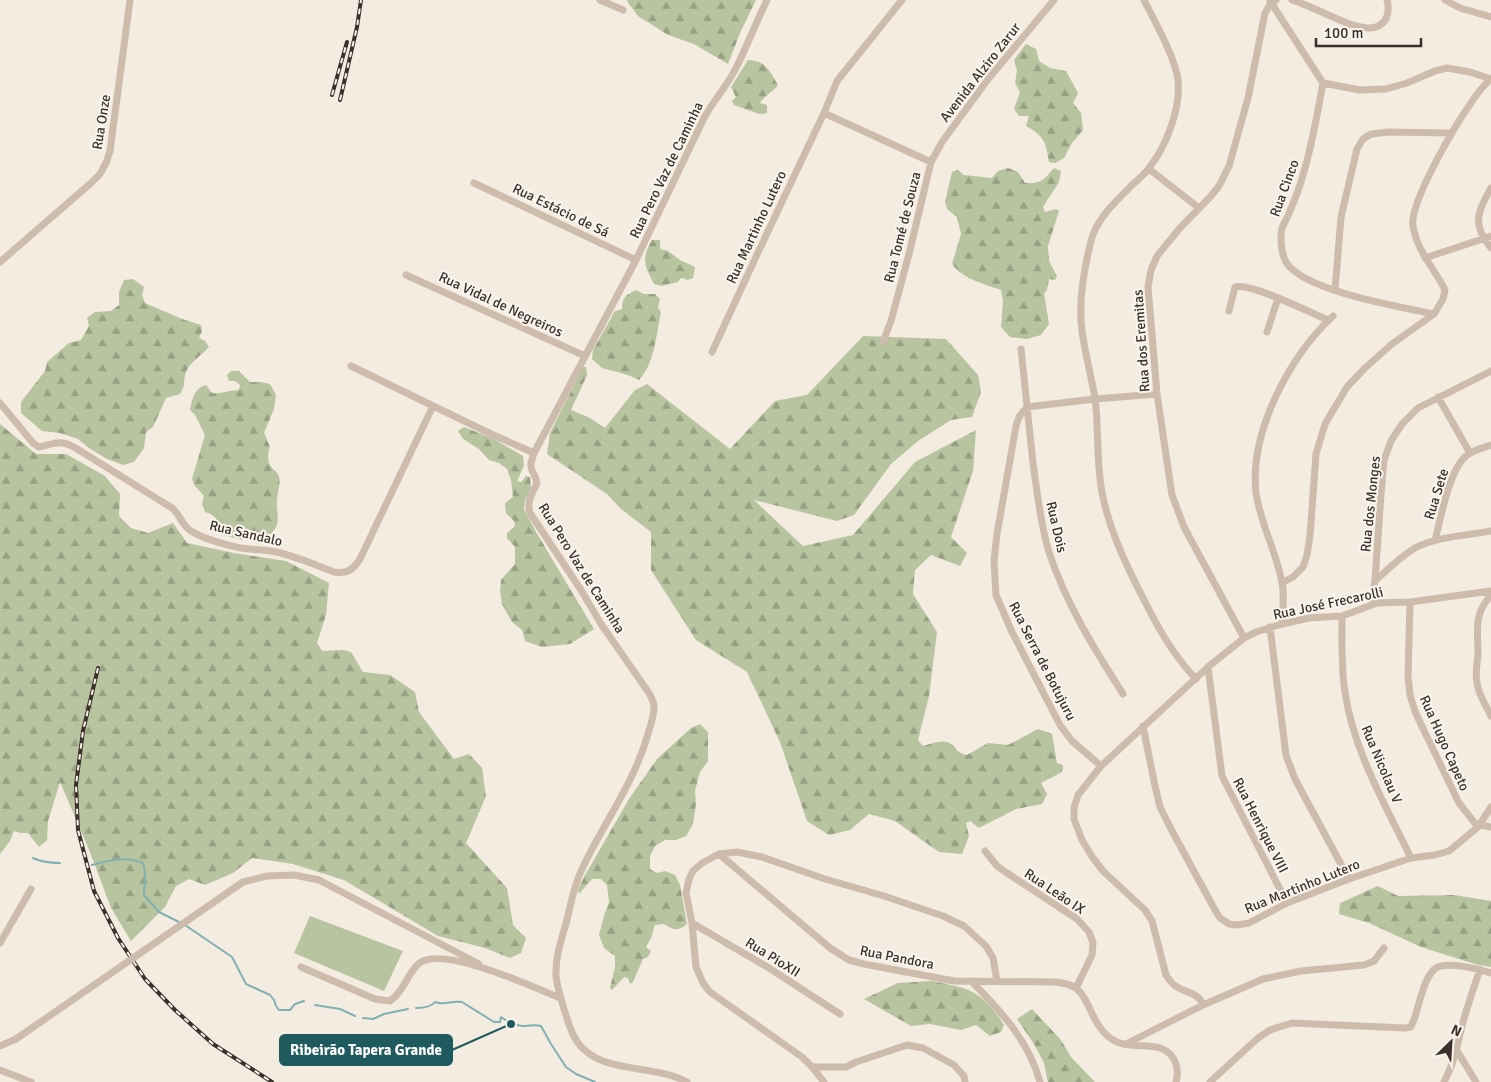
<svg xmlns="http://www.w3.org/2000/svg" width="1491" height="1082" font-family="Signika,sans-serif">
<defs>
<pattern id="forest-firs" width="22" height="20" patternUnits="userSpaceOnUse" patternTransform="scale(1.25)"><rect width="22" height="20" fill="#b8c4a0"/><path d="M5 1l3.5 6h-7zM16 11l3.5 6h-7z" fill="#97a083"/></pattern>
</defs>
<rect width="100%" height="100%" fill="#f4ebe1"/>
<path fill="url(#forest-firs)" d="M628,0h128l-16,33 -12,31 -34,-20 -26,-9 -30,-19 -11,-15z
M1026,44l10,5 3,12 11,7 16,3 12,22 -5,10 8,10 2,17 -11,13 -8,15 -9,5 -6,-1c-3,-20 -5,-26 -23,-36l3,-10h-10l-5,-7 6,-17 -5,-9 2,-12 -3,-11z
M748,60c18,1 21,10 30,25 -6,8 -13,10 -18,18l7,2v8l-8,1 -25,-9 -2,-4 4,-4 -5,-10z
M1008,168l10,4 7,11c16,1 19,-3 29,-15l7,3 -2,11 -16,25 2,5 11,-3 3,2 -11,35 1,15 8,15 -2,4 -6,-1 -2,11 -3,3 5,31 -8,11 -14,4 -17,-2 -9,-10 2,-26 -2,-11c-17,-6 -38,-11 -49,-26l9,-30 -4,-17 -10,-8 -2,-7 7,-30 6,-2 6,5 28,3 6,-7z
M652,240h8v9l8,2 12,9 15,7 -2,11 -5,2 -7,-2 -3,4 -16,4 -8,-2c-10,-20 -13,-25 -2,-44z
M133,279l11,8 -2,8 3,8 37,16 19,6 1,6 -3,7 6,3 4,6c-8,9 -21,16 -24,28 -2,9 1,9 -5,19l-14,4 -13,29 -7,5 -2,16 -10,14 -11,3 -16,-6 -18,-11 -11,-9 -18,-6 -18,-2 -21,-18v-11l24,-31 2,-9 22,-19 12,-3 8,-14 -2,-8 8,-6 16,-1 8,-6v-13l5,-12z
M636,290l8,4h11l5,5 -2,9 3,4c-5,23 -6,51 -22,68l-11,-5 -26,-7 -10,-9 1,-9 22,-39 7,-2c0,-12 4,-14 14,-19z
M863,336l83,3 32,36 3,17 -9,25 -21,3 -33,21 -27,23 -37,51 -17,6 -83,-21 49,46 50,-11 62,-73 61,-32 -3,41 -22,66 16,16 -7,13 -29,-11 -16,15 -2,24 24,38 -8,64 -11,44 5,6c8,-2 20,-8 28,-2 8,6 4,8 16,11l21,-12 20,2 30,-16 14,5 5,29 6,2 -1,7 -21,11 6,11 -5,10 -26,5 -37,19 -9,-7 -4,2 3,13 -7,18 -23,-2 -44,-31 -26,-7 -19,16 -21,5 -22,-14 -27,-79 -33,-70 -51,-32 -45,-70v-38l-30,-23 -14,-15 -60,-40 3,-21 33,-66h3l1,8 -16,35 19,8 15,10 30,-38 12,-6 83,65 45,-48 32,-6z
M231,371h8l11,11h10l10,2 6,11 -2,14 -10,24 6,14c-2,5 -3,13 0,18 2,4 6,6 8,9 4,10 -1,17 -1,27 -1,8 3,18 -1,26 -9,21 -40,12 -56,7 -1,-12 -3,-19 -15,-22l-3,-8 2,-8 -9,-10 -3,-7 13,-44 -10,-20 -5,-5c2,-10 4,-22 16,-25l6,8c10,1 17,-3 27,-3l1,-5 -5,-4h-6l-2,-6z
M0,424l36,30h30l39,22 15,18 -1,22 12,12 17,5 25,-10 14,20 47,10 52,8 43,22 -3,32 -9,28 5,8 22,-1 7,2 12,20 27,3 25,17 4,20 35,47 15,-5 13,14 4,28 -20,47 41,45 6,37 13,13 -5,15 -11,5 -25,-10 -47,-12 -94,-56 -51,-16 -41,-6 -19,15 -28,12 -16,-6 -13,7 -11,21 -34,34 -20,-33 -21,-56 -30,-70 -12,39 -1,19 -8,7 -11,-14h-8l-6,-2 -4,10 -10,13z
M464,427l30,12 29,17 1,10 -7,15 4,1 5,-6 4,1 1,11 -6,12 -1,9 12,23 58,97 -24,15 -28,3 -17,-6 -3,-11 -10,-8 -10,-18 -2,-13 1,-11 14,-16v-17l-8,-9v-5l8,-7 -1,-5 -8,-8 -1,-10 8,-6 -2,-17 -4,-11 -8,-6 -10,-3 -10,-11 -16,-10 -5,-8z
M700,724l8,8v29l-8,11 -5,19 1,13 -3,20 -7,12 -10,4h-11l-10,6 -5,10v13l7,4 8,-2 10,4 5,10 7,39c-10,8 -13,6 -23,0l-9,1 -4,13 -5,9 5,4 -3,6 -5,2 -10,23 -3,2 -2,-6 -4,-1 -12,13 -2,-2 5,-21v-11l-11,-8 -5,-13 5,-19 5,-14 -2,-17 -6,-6h-9l-13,15 -1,-4 6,-13 45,-78 28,-40 34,-31z
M1378,886l20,10 56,-1 37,6v66l-16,-3 -54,-17 -52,-24 -30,-9 1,-11z
M932,981c10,2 21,4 31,7 18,5 32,22 41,37l-3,7 -11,4 -14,-11 -15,5 -31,-6 -19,2 -47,-27 34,-16z
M1032,1009l29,31 10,17 24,25h-47l-4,-19 -10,-19 -17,-25z"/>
<path fill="#b8c4a0" d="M310,916l93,35 -19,40 -90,-38z"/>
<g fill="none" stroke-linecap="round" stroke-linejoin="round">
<path stroke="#7fb0b2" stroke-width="2" d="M33,858c8,4 18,5 27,5
M92,865c18,-5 33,-9 51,-2 4,11 1,21 1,32l15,17 22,11
M185,925l47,32 14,27 24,11 4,5 2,6 3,4h11l5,-6 9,-3
M315,1005l25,4 15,7
M416,1008c7,0 15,-1 19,-6 12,4 15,-2 27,0l32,20h6l1,-5c7,5 15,9 24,9 6,0 10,-2 16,0l10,18 15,23 10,7 19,8
M363,1018l10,1 11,-5 24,-5"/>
<path stroke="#cdbbac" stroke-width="7" d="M600,0l23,10
M1144,0c11,22 31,57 34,80 3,28 -12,67 -29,88 -4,6 -10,11 -16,16 -16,17 -36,33 -42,57 -7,28 -13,61 -9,90 3,22 9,44 13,67 4,30 1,64 7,94 6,34 21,67 37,98 16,32 32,63 57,89
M1292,0c22,6 56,28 77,28 7,0 13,-3 17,-9 3,-7 3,-12 1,-19
M1445,0l15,8 31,9
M1270,1l53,82 37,7 26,-1 21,-6 28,-12 12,-3 23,4 21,7
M1323,83c-5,28 -10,57 -18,85 -4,15 -9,29 -15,43 -2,6 -6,12 -8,17 -2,10 -1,25 4,34 17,29 115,45 148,52
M824,113l107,49
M1149,169l50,39
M474,183l162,77
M1491,188c-14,24 -19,37 0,60
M1425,258l66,-22
M0,262l91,-79 9,-9 6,-11 4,-12 20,-151
M406,275l179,81
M1335,290l6,-73 16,-68 6,-10 8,-5 17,-2 64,1
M1229,311l6,-24c15,-5 76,26 93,33
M1267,332l11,-34
M883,342l8,-21 18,-67 22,-92 11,-20 47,-64 65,-78
M1021,349c4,38 8,76 12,114 4,28 7,58 15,86 17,53 45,98 75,145
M712,352l42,-91 70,-148 13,-32 65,-81
M351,366l140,68 43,19
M1438,397l32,56
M0,403l33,40 6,4c15,-3 20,-8 35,0l98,61c8,6 10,18 19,23 12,8 44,17 58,18 9,1 18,1 27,3 20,4 39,13 58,20 13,2 19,-2 26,-13l73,-153
M1435,540c6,-22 14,-70 31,-84 7,-6 17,-8 25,-11
M1375,581c13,-12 25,-24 40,-33 22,-12 51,-12 76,-17
M1282,583l11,-6 10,-10 4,-12 3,-19 6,-82 9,-30 22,-37 18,-19 27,-24 42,-30 9,-15 2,-9c-11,-22 -28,-39 -32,-64 -4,-23 43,-102 58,-123 5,-9 12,-16 19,-24
M1491,595c-18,20 -13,36 -13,60 -1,9 -3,19 -1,28 1,11 9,22 14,33
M1410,602l-2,75 2,18 6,19 43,89 19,24
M1371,605l4,-24 6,-87 3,-34 7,-19 11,-17 16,-16 73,-37
M1342,616c0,25 -1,51 3,76 8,58 41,114 66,166
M1282,624c1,-15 3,-32 -1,-46 -6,-29 -21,-56 -25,-85 -7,-61 34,-137 77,-177
M1270,627l16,128 9,24 54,100
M1244,638l-60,-111 -12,-32 -15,-101 -9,-107 3,-17 6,-14 23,-28 31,-32 8,-10 10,-20 19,-68 17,-85 6,-10 5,-3
M1208,667l14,109 65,127
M1143,726l12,60 5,21 11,22 44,81 5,8 9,6 8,1 12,-2 38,-20 62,-24 62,-21 24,-3 14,-4 29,-24 13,-20
M1101,766l-29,-25 -12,-16 -48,-93 -16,-37 -2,-34 3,-27 19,-108 3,-9 8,-10 68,-8 62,-5
M1480,825l11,2
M985,851l12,15 10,7 70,46 12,13 4,11 -1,12 -16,33
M719,854l111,94 19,12 15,4 90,17 101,1c8,1 16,2 22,7 5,4 8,10 11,16 6,13 13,29 27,36 20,11 51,-5 61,23 2,7 2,11 0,18
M319,880l160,84
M692,923l77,45 71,46
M0,943l31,-54
M301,967l74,32 15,2c14,-9 19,-32 31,-39 26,-15 112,25 139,36
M971,981c29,29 58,60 69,101
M1203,1005c-4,-12 -16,-12 -26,-18 -5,-3 -8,-7 -11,-12l-14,-54 -7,-11 -42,-39 -10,-13 -11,-18 -8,-21v-11l4,-13 23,-29 107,-99 36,-29 12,-6 26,-8 27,-6 33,-2 35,-13 33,-1 81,-11
M1126,1044l77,-39 60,-26 38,-8 63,-6 10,-4 10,-13
M0,1046l16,-7
M1456,1049l20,33
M812,1067h34l10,-5 51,-17 16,3 31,17 10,11 1,6
M0,1070l31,12
M687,1082c-31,-17 -74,-9 -100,-30 -14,-10 -18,-28 -23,-43 -3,-11 -7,-22 -8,-33 -1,-19 6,-38 11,-56 4,-17 7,-35 15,-51 21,-45 51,-84 65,-132 3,-10 7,-20 7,-30 0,-5 -3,-10 -5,-14l-48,-69 -20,-34 -51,-77c-4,-12 3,-20 7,-30 -4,-17 -10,-10 -3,-30l102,-193 68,-142c9,-17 23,-32 32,-50 11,-22 20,-45 31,-68
M824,1082l-12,-15 -10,-10 -92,-65 -7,-9 -7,-16 -4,-44 -6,-30 3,-14 4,-8 9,-8 17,-9 18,-2 25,5 63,22 59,17 59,20 21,10 22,20 7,12 4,23
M1210,1082l48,-44 12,-8 22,-7 113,5 6,-1 2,-5c6,-14 10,-45 23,-54 11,-7 43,1 55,5
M1444,1082c10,-18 14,-40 19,-60 5,-18 11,-35 17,-53"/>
<g stroke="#3b302b" stroke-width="4">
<path id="rail" d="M332,95l15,-53
M340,100l17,-73 4,-27
M98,668l-15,63 -7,54 2,45 16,61 24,47 27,41 30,31 38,34 59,38"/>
</g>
<use href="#rail" stroke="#fbf5ee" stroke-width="2" stroke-dasharray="5.5" stroke-linecap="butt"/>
<path stroke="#cdbbac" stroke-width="7" d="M16,1039l227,-157 24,-6 27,-1 25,5"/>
</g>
<g text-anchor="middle" stroke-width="4" stroke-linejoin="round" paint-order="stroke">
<g font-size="14" fill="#3b302b" stroke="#fbf5ee">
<text transform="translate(980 72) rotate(-52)" y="5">Avenida Alziro Zarur</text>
<text transform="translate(101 122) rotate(-81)" y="5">Rua Onze</text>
<text transform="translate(666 170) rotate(-64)" y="5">Rua Pero Vaz de Caminha</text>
<text transform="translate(1284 188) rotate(-70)" y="5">Rua Cinco</text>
<text transform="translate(561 210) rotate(26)" y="5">Rua Estácio de Sá</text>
<text transform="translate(756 227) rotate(-65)" y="5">Rua Martinho Lutero</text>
<text transform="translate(902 227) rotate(-76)" y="5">Rua Tomé de Souza</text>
<text transform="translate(501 304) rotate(25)" y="5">Rua Vidal de Negreiros</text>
<text transform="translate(1141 341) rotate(-94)" y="5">Rua dos Eremitas</text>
<text transform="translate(1436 494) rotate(-73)" y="5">Rua Sete</text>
<text transform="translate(1370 504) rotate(-84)" y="5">Rua dos Monges</text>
<text transform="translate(1057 527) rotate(77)" y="5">Rua Dois</text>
<text transform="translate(246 533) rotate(13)" y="5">Rua Sandalo</text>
<text transform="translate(582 568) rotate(58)" y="5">Rua Pero Vaz de Caminha</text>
<text transform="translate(1328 603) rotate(-12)" y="5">Rua José Frecarolli</text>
<text transform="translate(1043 661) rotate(63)" y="5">Rua Serra de Botujuru</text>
<text transform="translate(1445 743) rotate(66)" y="5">Rua Hugo Capeto</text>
<text transform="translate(1382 764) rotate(67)" y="5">Rua Nicolau V</text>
<text transform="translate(1261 825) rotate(63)" y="5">Rua Henrique VIII</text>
<text transform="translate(1302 886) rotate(-22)" y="5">Rua Martinho Lutero</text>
<text transform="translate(1055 891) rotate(34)" y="5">Rua Leão IX</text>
<text transform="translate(773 957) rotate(32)" y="5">Rua PioXII</text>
<text transform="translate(897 957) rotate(11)" y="5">Rua Pandora</text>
</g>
</g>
<path fill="none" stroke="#1f5a5e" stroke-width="2" d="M511 1024L452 1050"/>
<circle fill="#1f5a5e" stroke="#fbf5ee" stroke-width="2" cx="511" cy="1024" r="5"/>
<rect fill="#1f5a5e" stroke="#1f5a5e" stroke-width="2" x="280" y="1035" width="172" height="30" rx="5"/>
<g font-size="15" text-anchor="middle" font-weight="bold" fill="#fff">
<text x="366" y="1055">Ribeirão Tapera Grande</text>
</g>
<g transform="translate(1451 1042) rotate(25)" stroke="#fbf5ee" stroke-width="4" paint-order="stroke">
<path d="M0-4L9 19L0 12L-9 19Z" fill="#3b302b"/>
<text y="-8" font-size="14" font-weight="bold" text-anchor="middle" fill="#3b302b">N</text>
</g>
<path d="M1316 38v8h105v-8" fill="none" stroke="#3b302b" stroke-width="2.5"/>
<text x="1324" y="38" font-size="15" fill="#3b302b" stroke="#fbf5ee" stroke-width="4" paint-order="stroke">100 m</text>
</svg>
